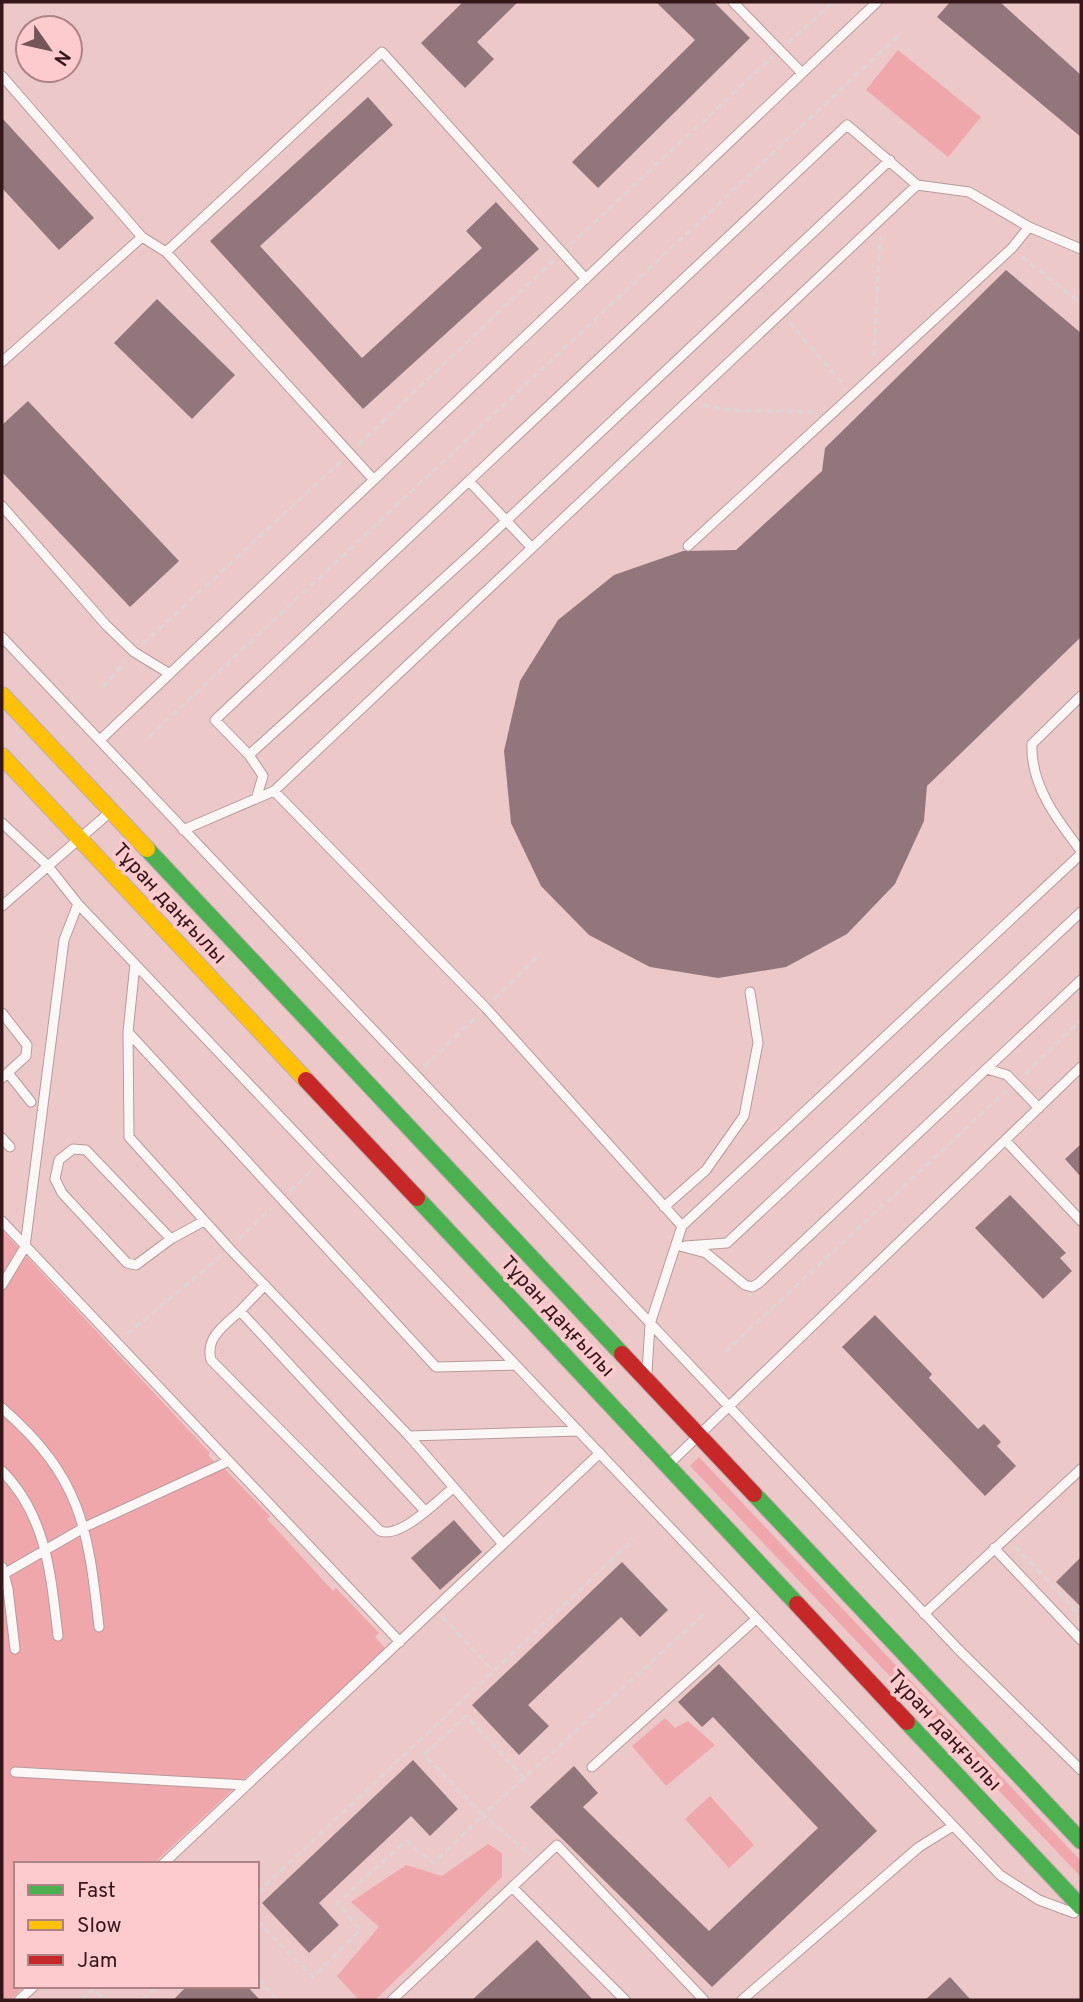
<svg xmlns="http://www.w3.org/2000/svg" width="1083" height="2002" font-family="Overpass,sans-serif">
<rect width="100%" height="100%" fill="#ecc8c9"/>
<path fill="#f0a7ac" d="M898,50l83,67 -33,40 -82,-67z
M2,1230l208,223 -2,2 12,13 3,-1 47,49 -3,3 66,72 3,-3 43,45 -4,4 10,11 -232,216h-137v122h9l-15,14h-8z
M699,1457l382,404v16l-391,-411z
M665,1718l10,10 13,-7 27,24 -49,41 -34,-40z
M710,1796l44,49 -25,23 -44,-49z
M488,1844l14,9v24l-127,123h-16l-22,-24 42,-49 -28,-25 55,-37 36,11z"/>
<path fill="#92767c" d="M463,2h55l-41,40 17,17 -29,29 -44,-45z
M656,2h58l36,36 -152,150 -26,-26 123,-122z
M950,2h50l81,73v62l-144,-120z
M368,97l25,28 -133,121 102,112 120,-110 -16,-17 30,-29 43,47 -176,160 -153,-168z
M2,118l92,100 -35,32 -57,-62z
M1006,270l75,63v304l-154,149 -3,35 -29,63 -48,50 -61,33 -68,11 -68,-11 -61,-32 -48,-49 -30,-63 -7,-72 16,-70 38,-61 56,-45 69,-24 53,-1 86,-79 3,-23z
M157,299l78,76 -43,44 -78,-76z
M28,401l151,160 -49,46 -128,-135v-47z
M1081,1144v33l-16,-18z
M1010,1195l56,58 -6,5 12,13 -29,28 -68,-71z
M875,1315l57,59 -3,4 49,51 6,-5 17,18 -4,4 19,20 -31,30 -143,-149z
M454,1520l28,32 -42,38 -29,-32z
M1081,1557v50l-25,-25z
M622,1562l46,48 -28,27 -19,-20 -93,88 21,21 -30,29 -47,-50z
M719,1664l158,167 -165,156 -182,-180 44,-41 24,27 -15,14 126,124 109,-103 -105,-111 -11,10 -24,-25z
M413,1760l45,49 -28,27 -19,-20 -92,87 20,22 -30,28 -47,-50z
M537,1940l56,60h-121z
M950,1977l21,23h-46z
M187,1986h60l13,14h-87z"/>
<g fill="none" stroke-linecap="round" stroke-linejoin="round">
<g stroke="#b89a9b" stroke-width="11">
<path id="lane" d="M733,2l69,71
M2,76l140,161 -140,125
M1029,227l52,22
M142,237l24,15
M374,480l-208,-228 216,-200 204,227
M469,481l63,67
M2,506l104,119 28,27 36,22
M2,637l956,1012 123,121
M1081,696l-49,48c-2,41 26,77 49,107
M100,740l777,-738
M249,755l226,-205 415,-390
M274,791l643,-606 52,7 60,35 -17,21 -324,298
M256,799l7,-23 -14,-21 -34,-35 632,-595 70,60
M2,823l45,42 31,39 922,971 39,25 35,13
M183,830l91,-39 212,217 196,218 -32,98 -3,48
M2,906l107,-93
M135,964l-7,68 308,335 80,-2
M2,1013l25,32 -1,11 -24,22
M128,1032l1,105 101,112 179,187 94,108
M987,1069l20,6 32,33
M8,1073l23,29
M2,1138l8,9
M1005,1140l76,81
M664,1207l42,-37 38,-54 14,-73 -8,-51
M2,1221l398,421
M682,1226l399,-372
M171,1239l-85,-89 -13,-1 -14,11 -4,19 7,14 65,70 9,2 35,-26 33,-18
M676,1245l30,8 39,32 7,2 7,-4 322,-303
M685,1246l42,-3 354,-331
M2,1285l23,-38 39,-307 14,-36
M240,1311l25,-26
M2,1408c79,69 86,119 97,219
M409,1436l170,-5
M669,1464l412,-397
M2,1471c45,45 49,106 56,165
M425,1511l-185,-200c-15,14 -35,26 -29,49l169,171c20,8 56,-29 73,-43
M994,1548l87,92
M2,1567l6,22 7,60
M2,1575l83,-48 144,-66
M924,1614l157,-145
M592,1767l164,-148
M15,1772l231,13
M163,1864l437,-411
M513,1888l112,112
M19,2000l15,-14
M392,2000l165,-155 147,155
M742,2000l177,-153 34,-21"/>
</g>
<g stroke="#c0acae" stroke-width="18">
<path id="fast" d="M147,849l475,505
M417,1198l380,406
M754,1494l327,347
M907,1722l174,185"/>
</g>
<g stroke="#c0acae" stroke-width="18">
<path id="slow" d="M2,695l145,154
M2,756l304,324"/>
</g>
<g stroke="#c0acae" stroke-width="18">
<path id="jam" d="M306,1080l111,118
M622,1354l132,140
M797,1604l110,118"/>
</g>
<path stroke="#dfd3d4" stroke-width="3.5" stroke-dasharray="7 3.5" stroke-linecap="butt" d="M788,43l45,-41
M570,245l202,-188
M1022,257l59,46
M789,322l55,63
M874,356l6,-119
M703,405l25,5 86,2
M358,445l196,-185
M143,644l197,-182
M103,687l22,-25
M149,737l752,-704
M494,999l46,-45
M424,1067l52,-50
M1025,1074l56,-54
M290,1191l22,-21
M239,1239l33,-31
M127,1334l94,-78
M725,1352l281,-261
M1015,1546l66,70
M442,1617l52,54
M524,1778l-41,37 48,40
M257,1893l376,-353
M257,1921l56,56 47,-47 -23,-27 69,-62 27,22 50,-48 -59,-60 42,-39 58,62 180,-164
M257,1979l21,21
M81,2000l12,-11 12,11
M143,2000l15,-14"/>
<use href="#lane" stroke="#fcf7f7" stroke-width="9"/>
<use href="#fast" stroke="#4caf50" stroke-width="16"/>
<use href="#slow" stroke="#ffc107" stroke-width="16"/>
<use href="#jam" stroke="#c62828" stroke-width="16"/>
</g>
<g text-anchor="middle" stroke-width="7" stroke-linejoin="round" paint-order="stroke">
<g font-size="21" fill="#35171a" stroke="#fdcbcd">
<text transform="translate(170 903) rotate(47)" y="7">Тұран даңғылы</text>
<text transform="translate(558 1316) rotate(47)" y="7">Тұран даңғылы</text>
<text transform="translate(945 1730) rotate(47)" y="7">Тұран даңғылы</text>
</g>
</g>
<rect width="1083" height="2002" fill="none" stroke="#35171a" stroke-width="7"/>
<rect x="14" y="1862" width="245" height="126" fill="#fdcbcd" stroke="#ad8385" stroke-width="2"/>
<rect x="28" y="1885" width="35" height="10" fill="#4caf50" stroke="#ad8385" stroke-width="2"/>
<text x="77" y="1897" font-size="21" fill="#35171a">Fast</text>
<rect x="28" y="1920" width="35" height="10" fill="#ffc107" stroke="#ad8385" stroke-width="2"/>
<text x="77" y="1932" font-size="21" fill="#35171a">Slow</text>
<rect x="28" y="1955" width="35" height="10" fill="#c62828" stroke="#ad8385" stroke-width="2"/>
<text x="77" y="1967" font-size="21" fill="#35171a">Jam</text>
<g transform="translate(49 49) rotate(124)"><circle r="33" fill="#fdcbcd" stroke="#ad8385" stroke-width="2"/>
<path d="M0-5L12 26L0 18L-12 26Z" fill="#755557"/>
<text y="-10" font-size="19" font-weight="bold" text-anchor="middle" fill="#35171a">N</text>
</g>
</svg>
